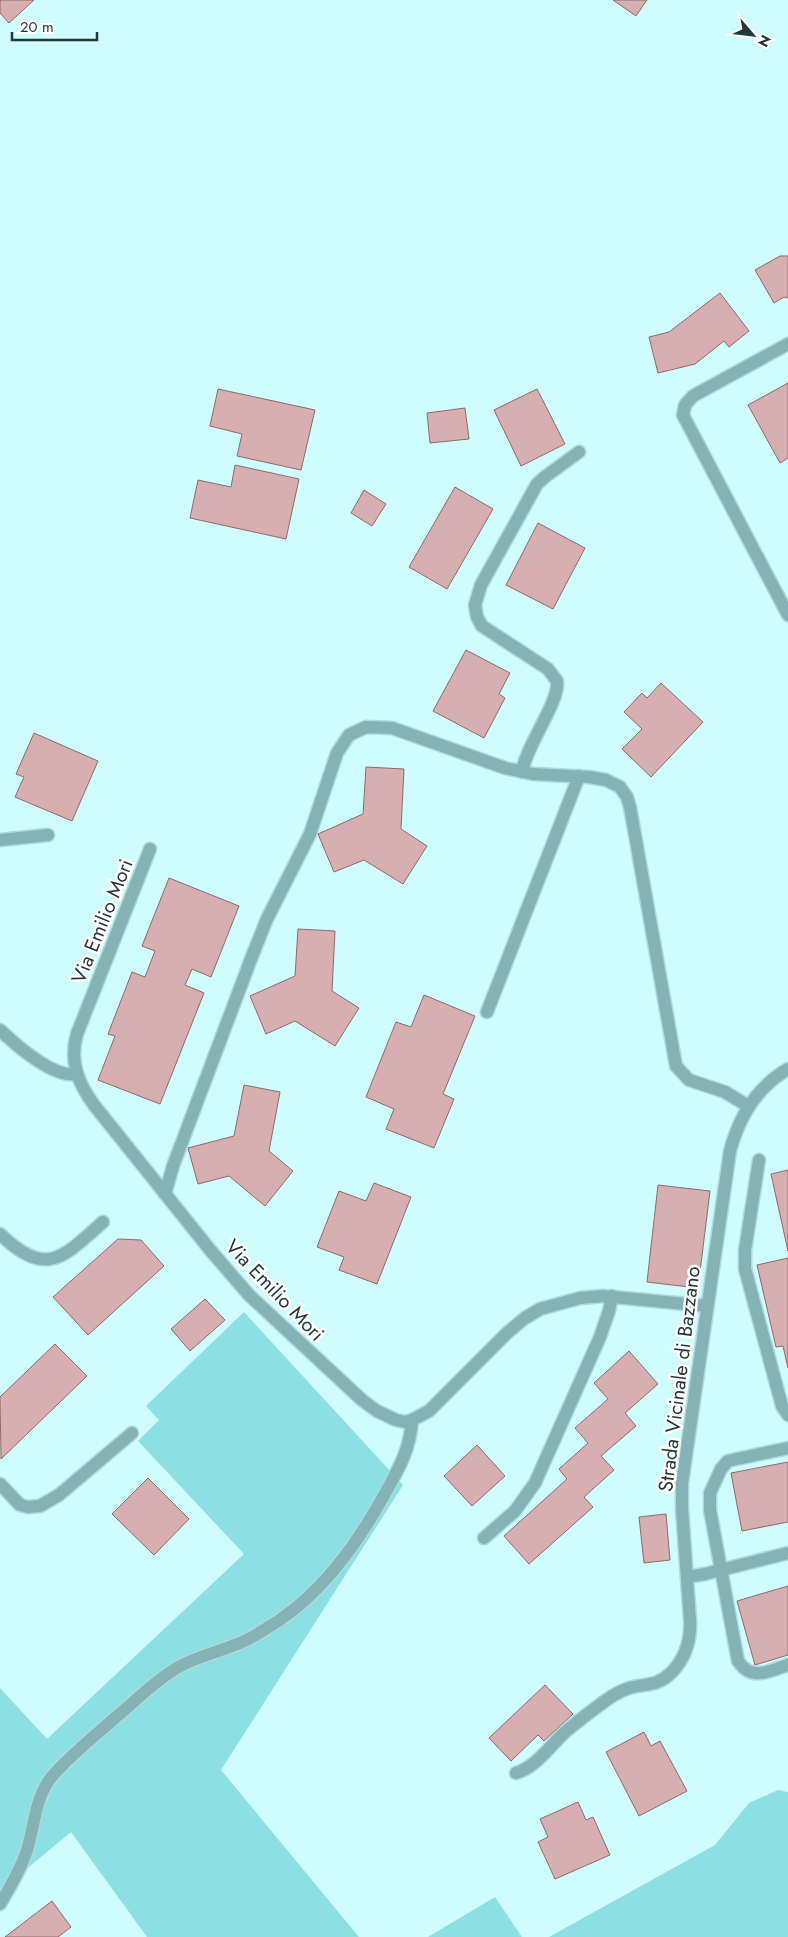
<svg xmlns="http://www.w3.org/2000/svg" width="788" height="1937" font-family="Jost,sans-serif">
<rect width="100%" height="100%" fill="#cefcff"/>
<path fill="#8cdfe3" d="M244,1312l159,173 -182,285 138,167h-212l-76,-105 -71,59v-203l47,51 197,-185 -106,-113 21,-21 -13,-14z
M778,1790l10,2v145h-239l166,-92 34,-42z
M495,1897l27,40h-94z"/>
<path fill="#d7afb0" stroke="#8e696b" d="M0,0h34l-25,23 -9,-10z
M613,0h34l-11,16z
M780,256h8v42l-4,-1 -10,6 -19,-33z
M720,293l29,38 -20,16 -5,-6 -29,23 -37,9 -9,-36 20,-5z
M788,383v75l-8,5 -32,-58z
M218,389l97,21 -14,60 -64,-14 5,-22 -32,-8z
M537,389l28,55 -44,22 -27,-56z
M465,408l4,31 -39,4 -3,-30z
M235,465l64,14 -13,60 -96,-21 8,-38 33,7z
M455,487l38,22 -46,80 -38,-22z
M364,490l22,14 -14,22 -21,-13z
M538,523l47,25 -32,61 -47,-24z
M466,650l44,23 -11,21 6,4 -21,40 -51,-27z
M661,683l42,39 -52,55 -29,-28 20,-20 -18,-17 18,-19 5,5z
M34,733l64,28 -26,60 -57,-24 9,-20 -8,-3z
M366,767l38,2 -3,60 26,17 -24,38 -39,-24 -30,12 -16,-38 45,-20z
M169,878l70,28 -28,71 -19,-8 -7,16 19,8 -44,111 -62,-24 17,-44 -7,-2 24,-62 13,5 10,-26 -13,-5z
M298,929l37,2 -3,60 27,17 -24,38 -40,-25 -29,13 -16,-38 45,-20z
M424,995l51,21 -32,78 11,5 -20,49 -48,-19 8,-20 -28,-12 30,-75 15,5z
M244,1085l36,7 -11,59 24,20 -28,35 -36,-30 -31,8 -10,-36 46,-12z
M788,1170v81l-17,-77z
M374,1183l37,14 -34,87 -38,-14 5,-13 -27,-10 22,-56 27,10z
M658,1185l52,6 -12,97 -51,-6z
M118,1239l23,1 23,26 -76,69 -35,-38z
M788,1258v110l-5,-22 -7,1 -19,-82z
M205,1299l20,21 -35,31 -19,-22z
M55,1344l32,32 -86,83 -1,-62z
M629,1351l29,33 -33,29 11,13 -35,30 13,14 -30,27 9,10 -64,57 -25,-28 63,-57 -8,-10 29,-26 -13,-15 33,-29 -14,-16z
M477,1445l28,31 -33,30 -28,-30z
M788,1462v60l-46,9 -11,-58z
M148,1478l41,41 -35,36 -42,-41z
M666,1514l4,46 -26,3 -5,-46z
M788,1586v69l-33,10 -18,-64z
M545,1685l28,29 -29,27 -6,-6 -27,26 -22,-23z
M644,1732l7,14 9,-5 27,50 -48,25 -33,-64z
M578,1802l8,18 7,-3 17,38 -55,24 -17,-37 10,-5 -8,-18z
M52,1901l19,26 -13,10h-53z"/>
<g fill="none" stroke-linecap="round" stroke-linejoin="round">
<g stroke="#afd9db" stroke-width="15">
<path id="service" d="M788,344l-95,52 -8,9 -2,10 105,200
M522,772c4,-27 38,-70 35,-91l-9,-12 -66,-43 -5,-9 -2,-12 6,-20 56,-101 9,-8 33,-24
M0,840l48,-5
M487,1012l92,-236
M759,1160l-14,90v19l37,137 6,9
M165,1194l8,-28 78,-207 16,-40 43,-85 27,-81 12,-18 17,-8 26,1 113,40 28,6 56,3 17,3 14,7 7,10 3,10 46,259 13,14 36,12 23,14
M0,1234c47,45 63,23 103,-12
M788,1448l-60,13 -7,8 -11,24v17l28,151c14,21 30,10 50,4
M484,1538l31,-27 20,-28 65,-146 9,-26 3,-15
M0,1904c10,-17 21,-35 27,-54 8,-26 8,-56 28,-77 18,-20 41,-38 61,-56 19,-16 37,-34 59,-48 19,-12 41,-16 62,-25 11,-4 21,-10 30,-16 50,-29 89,-82 116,-131 15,-27 27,-46 29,-77"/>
</g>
<g stroke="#afd9db" stroke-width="15">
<path id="minor" d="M150,849l-73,185c-8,27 1,49 17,71l117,146 38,44 113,105 15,11 19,9 9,2 7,-2 17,-9 78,-78 18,-15 15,-9 40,-11 23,-2 104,10
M0,1030c16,15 53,48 76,44
M0,1484l20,21 8,2 12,-1 19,-11 73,-62
M687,1577l18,-3 83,-21
M516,1773c20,-6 34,-27 49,-41 13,-11 26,-21 40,-31 7,-5 15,-10 24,-13 18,-5 27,-1 42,-15 15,-15 20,-33 19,-53l-8,-111v-26l48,-332c9,-34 27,-64 58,-82"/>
</g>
<use href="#service" stroke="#85b3b5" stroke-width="12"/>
<use href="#minor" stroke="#85b3b5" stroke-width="12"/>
</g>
<g text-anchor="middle" stroke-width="5" stroke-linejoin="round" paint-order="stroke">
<g font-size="20" fill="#243738" stroke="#fff">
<text transform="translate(102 921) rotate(-68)" y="7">Via Emilio Mori</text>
<text transform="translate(275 1290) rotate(46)" y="7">Via Emilio Mori</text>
<text transform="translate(679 1379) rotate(-83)" y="7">Strada Vicinale di Bazzano</text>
</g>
</g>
<g transform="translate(753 35) rotate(118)" stroke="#ffffff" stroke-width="4" paint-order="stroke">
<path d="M0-4L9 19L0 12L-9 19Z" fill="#243738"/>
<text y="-8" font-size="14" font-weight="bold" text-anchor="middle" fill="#243738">N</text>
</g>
<path d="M12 32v8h85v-8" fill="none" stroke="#243738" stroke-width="2.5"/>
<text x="20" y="32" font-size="15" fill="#243738" stroke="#ffffff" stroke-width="4" paint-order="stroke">20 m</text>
</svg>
